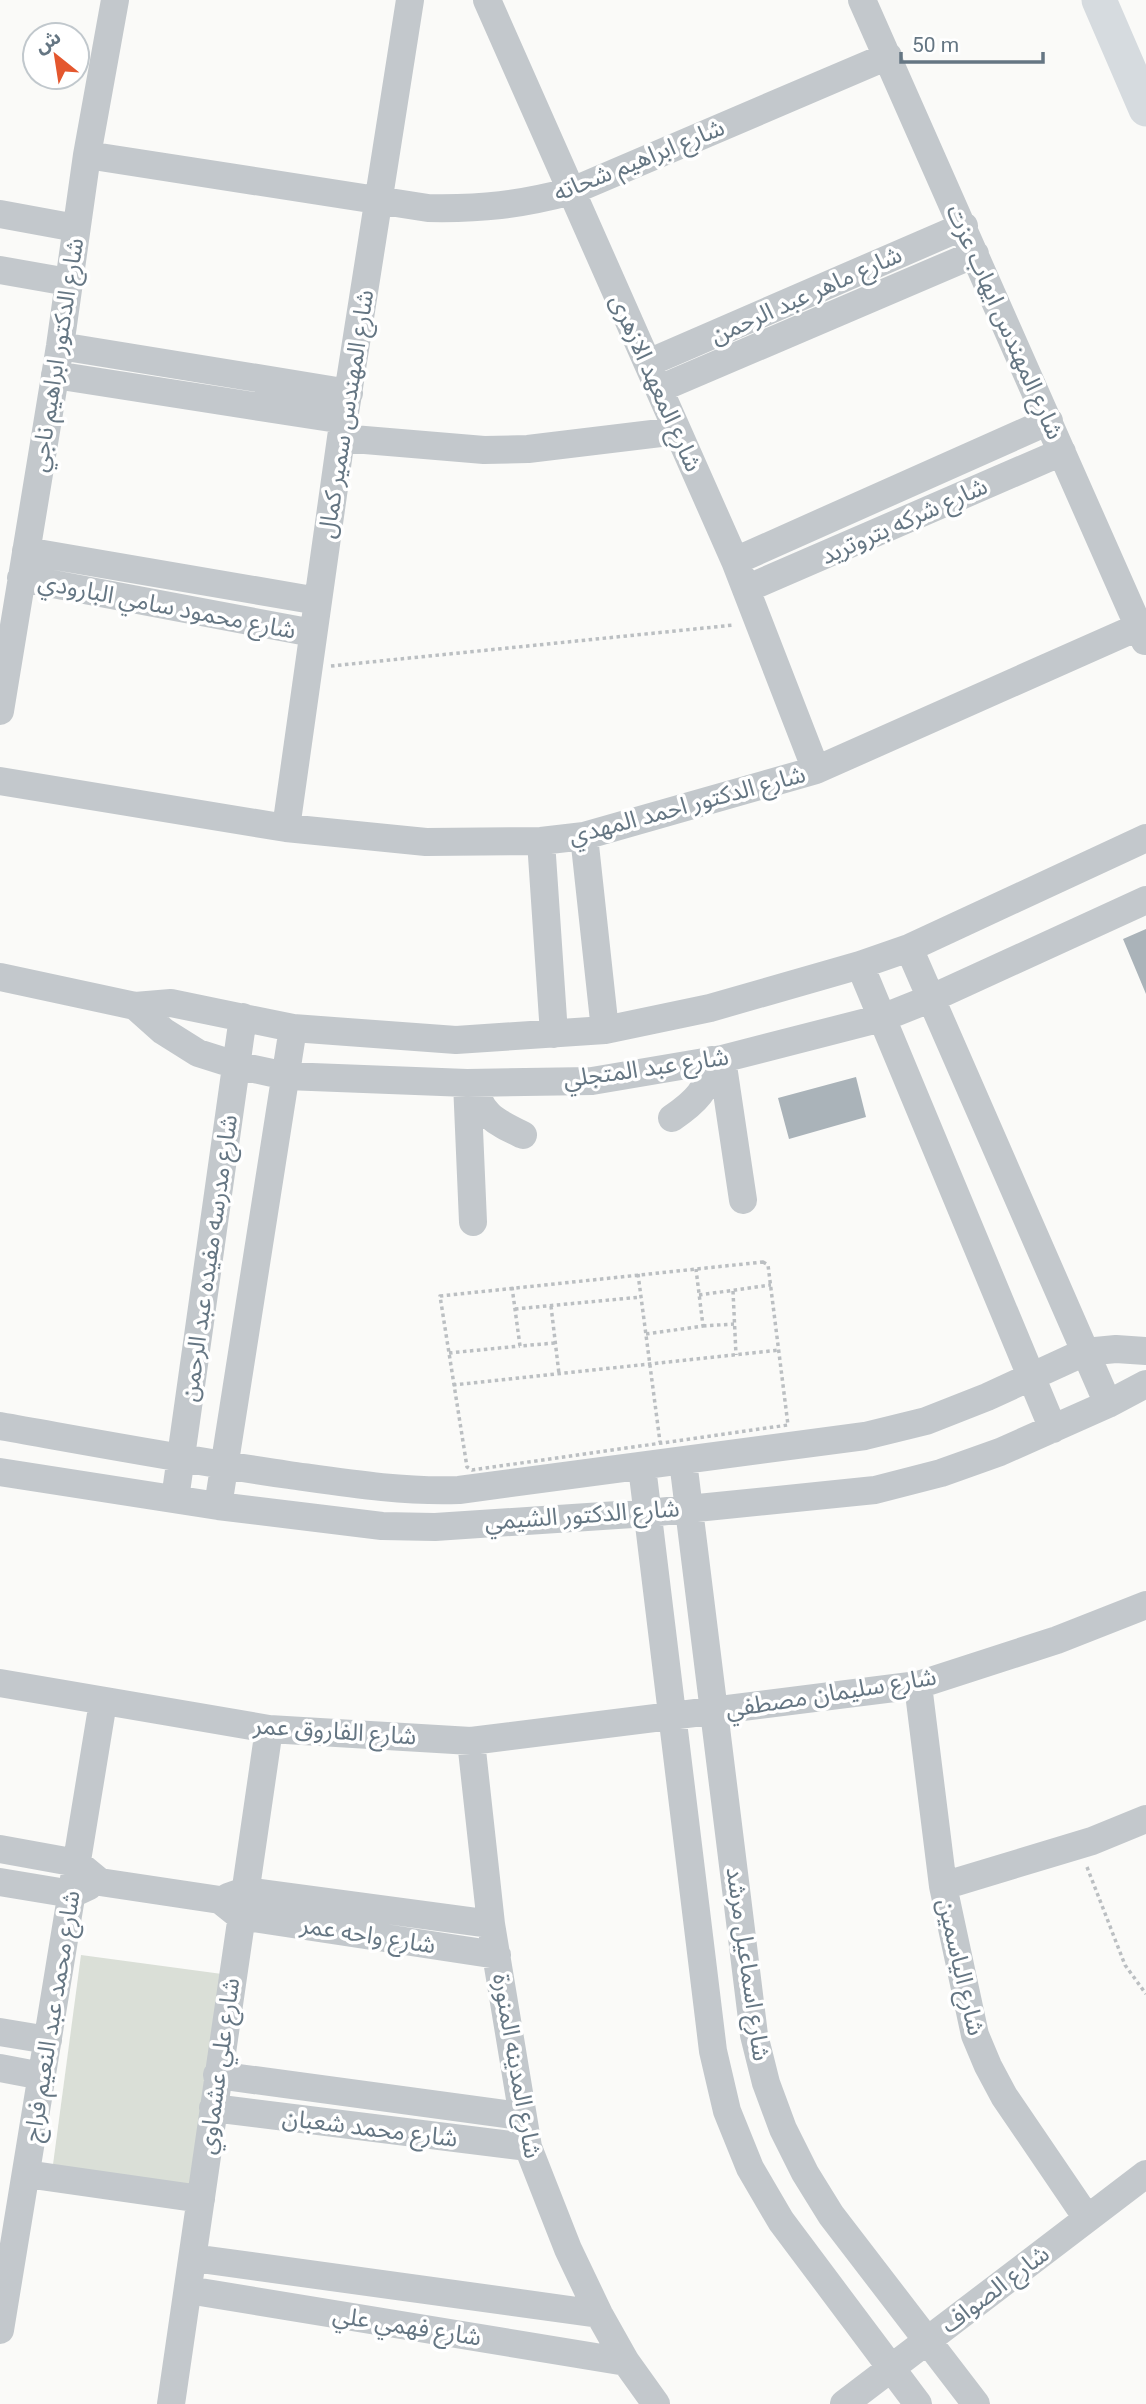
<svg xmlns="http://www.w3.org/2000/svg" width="1146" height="2404" font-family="Roboto,'Noto Sans Arabic',sans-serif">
<rect width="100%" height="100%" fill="#fafaf8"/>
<path fill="#dadfd7" d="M81,1955l141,19 -30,216 -140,-18z"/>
<path fill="#aab3b9" d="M1146,929v65l-23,-55z
M856,1077l10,40 -77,22 -11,-41z"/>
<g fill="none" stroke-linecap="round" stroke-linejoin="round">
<path stroke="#bbbfc2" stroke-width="3.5" stroke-dasharray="3.5 3.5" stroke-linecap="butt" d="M331,666l403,-41
M763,1262l5,3 20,160 -316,45 -5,-3 -27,-171z
M638,1274l22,168
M512,1287l8,59 35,-3
M733,1291l3,64
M699,1295l72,-10
M551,1306l8,68
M515,1309l126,-12
M703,1326l31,-2
M646,1334l57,-8 -7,-57
M449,1353l71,-7
M453,1385l327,-35
M1087,1867l38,98 21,29"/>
<path stroke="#c3c8cc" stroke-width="28" d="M487,0l248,561 81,209
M862,0l283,641
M87,155l341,53c54,1 91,-3 144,-17l316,-135
M0,214l76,14
M0,270l68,12
M60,346l289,47
M648,363l316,-137
M55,375l289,45
M659,389l316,-135
M341,438l143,12 44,-1 149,-18
M26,551l292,50
M735,561l314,-140
M21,578l292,55
M746,589l316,-137
M0,711l60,-365 27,-191 28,-155
M0,781l286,47 140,14 115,-1 43,-5 232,-66 322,-143
M286,828l55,-390 69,-438
M584,836l21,194
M541,841l13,193
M909,948l199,456
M860,965l193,464
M0,977l135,29 36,-3 122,25 163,12 149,-10 105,-22 150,-43 49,-17 237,-110
M135,1006l28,25 35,22 38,12 50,11 181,7 125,-2 130,-22 160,-41 50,-20 214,-98
M722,1059l21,141
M467,1083l6,139
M475,1083c2,31 23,40 48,52
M672,1118c22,-15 38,-29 40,-58
M0,1426c96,17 192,35 289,49 57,8 112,17 170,15l406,-54 61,-15 61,-24 98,-45 31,-3 30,2
M683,1461l71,574 12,48 17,46 22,44 26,42 145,189
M642,1467l71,584 14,60 23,57 31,53 137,183
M0,1472l218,34 164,20 53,1 213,-14 227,-23 66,-17 59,-21 108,-48 38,-20
M175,1499l68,-482
M218,1506l75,-478
M0,1683l269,46 202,12 447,-56 139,-45 89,-35
M918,1685l25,201 32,149 13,31 16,30 83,122
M471,1741l20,183 37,223 40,102 31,65 27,48 30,42
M0,1849l77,14 23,19 120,18 20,16 257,39
M0,1882l72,12 17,-8
M943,1886l149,-45 54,-22
M228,1897l17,-6 246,33
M0,2032l48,8
M0,2068l42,8
M217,2075l304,41
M213,2108l315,39
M26,2174l175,25
M193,2258l406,56
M188,2290l438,72
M0,2330l103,-628
M171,2404l98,-675
M844,2404l302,-230"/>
<path stroke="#d6dbdf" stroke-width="35" d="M1099,0l47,109"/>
</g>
<g text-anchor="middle" stroke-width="7" stroke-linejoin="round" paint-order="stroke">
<g font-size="24" fill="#657683" stroke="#fff">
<text transform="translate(639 160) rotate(-22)" y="8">شارع ابراهيم شحاته</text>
<text transform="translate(806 295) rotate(-24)" y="8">شارع ماهر عبد الرحمن</text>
<text transform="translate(1005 322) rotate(66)" y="8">شارع المهندس ايهاب عزت</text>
<text transform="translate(57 355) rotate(-81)" y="8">شارع الدكتور ابراهيم ناجي</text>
<text transform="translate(656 383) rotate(66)" y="8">شارع المعهد الازهرى</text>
<text transform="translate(346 414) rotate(-81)" y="8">شارع المهندس سمير كمال</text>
<text transform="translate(904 521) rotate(-24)" y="8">شارع شركه بتروتريد</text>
<text transform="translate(167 606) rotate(11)" y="8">شارع محمود سامي البارودي</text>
<text transform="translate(687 805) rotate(-15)" y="8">شارع الدكتور احمد المهدي</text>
<text transform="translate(646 1068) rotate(-8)" y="8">شارع عبد المتجلي</text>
<text transform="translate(209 1258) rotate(-82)" y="8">شارع مدرسه مفيده عبد الرحمن</text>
<text transform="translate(582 1515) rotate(-4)" y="8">شارع الدكتور الشيمي</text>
<text transform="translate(831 1693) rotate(-9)" y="8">شارع سليمان مصطفي</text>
<text transform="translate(335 1731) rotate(4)" y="8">شارع الفاروق عمر</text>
<text transform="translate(368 1935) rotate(9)" y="8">شارع واحه عمر</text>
<text transform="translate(748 1964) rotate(82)" y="8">شارع اسماعيل مرشد</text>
<text transform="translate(961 1967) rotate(77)" y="8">شارع الياسمين</text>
<text transform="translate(52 2016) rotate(-81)" y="8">شارع محمد عبد النعيم فراج</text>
<text transform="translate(219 2066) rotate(-82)" y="8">شارع علي عشماوي</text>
<text transform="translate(517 2066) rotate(80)" y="8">شارع المدينه المنورة</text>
<text transform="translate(370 2128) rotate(7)" y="8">شارع محمد شعبان</text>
<text transform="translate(995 2289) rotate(-37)" y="8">شارع الصواف</text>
<text transform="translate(407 2326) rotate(9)" y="8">شارع فهمي علي</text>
</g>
</g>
<g transform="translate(56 56) rotate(330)"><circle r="33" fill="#ffffff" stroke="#c1c8cd" stroke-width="2"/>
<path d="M0-5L12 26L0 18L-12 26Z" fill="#e4572e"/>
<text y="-10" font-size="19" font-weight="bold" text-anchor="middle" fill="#657683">ش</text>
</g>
<path d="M901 52v10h142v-10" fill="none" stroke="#657683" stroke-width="3.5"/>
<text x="912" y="52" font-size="21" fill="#657683" stroke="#ffffff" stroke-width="5" paint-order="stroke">50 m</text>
</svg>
